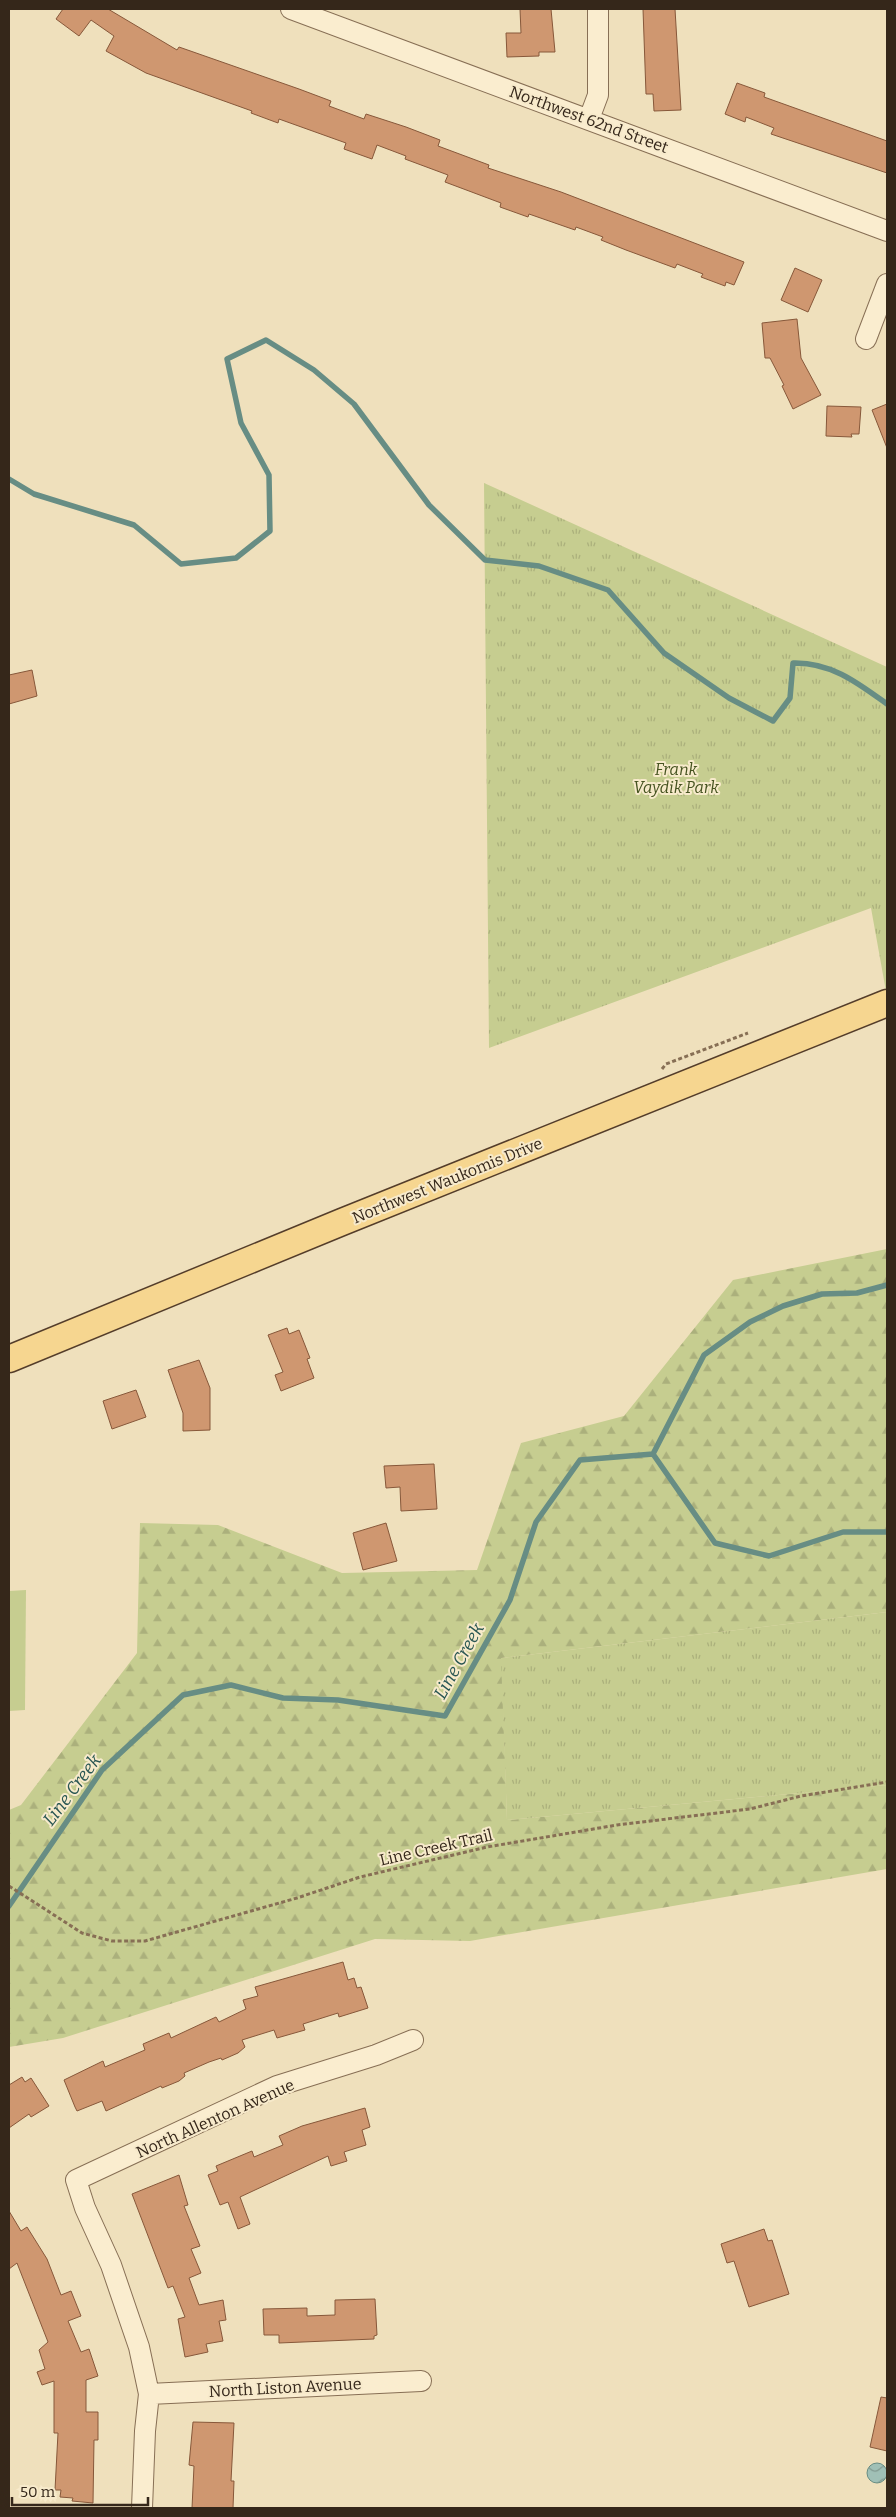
<svg xmlns="http://www.w3.org/2000/svg" width="896" height="2517" font-family="Bitter,serif">
<defs>
<pattern id="forest-firs" width="22" height="20" patternUnits="userSpaceOnUse" patternTransform="scale(1.25)"><rect width="22" height="20" fill="#c6cd90"/><path d="M5 1l3.5 6h-7zM16 11l3.5 6h-7z" fill="#abb07c"/></pattern>
<pattern id="park-tufts" width="24" height="20" patternUnits="userSpaceOnUse" patternTransform="scale(1.25)"><rect width="24" height="20" fill="#c6cd90"/><path d="M3 7l-1-3M5 7V3M7 7l1-3M15 17l-1-3M17 17v-4M19 17l1-3" fill="none" stroke="#abb07c"/></pattern>
<pattern id="water-waves" width="16" height="10" patternUnits="userSpaceOnUse" patternTransform="scale(1.25)"><rect width="16" height="10" fill="#a0c0b6"/><path d="M0 5q4-4 8 0t8 0" fill="none" stroke="#839c93"/></pattern>
</defs>
<rect width="100%" height="100%" fill="#efe0bc"/>
<path fill="#c6cd90" d="M26,1590l-1,120 -16,1v-120z"/>
<path fill="url(#forest-firs)" d="M887,1249v363l-385,46 5,162 380,-35v84l-417,72 -95,-2 -312,99 -54,9v-237l12,-5 116,-152 3,-130 78,2 124,48 135,-3 44,-127 103,-27 109,-136z"/>
<path fill="url(#park-tufts)" d="M484,483l403,184v330l-16,-89 -382,140z
M887,1612v173l-380,35 -6,-162z"/>
<path fill="url(#water-waves)" stroke="#678d84" d="M867 2473a10 10 0 1 1 20 0a10 10 0 1 1-20 0Z"/>
<g fill="none" stroke-linecap="round" stroke-linejoin="round">
<path stroke="#678d84" stroke-width="5.5" d="M9,479l25,15 100,31 47,39 55,-6 34,-27 -1,-56 -28,-52 -14,-64 39,-19 48,30 40,34 75,101 56,55 54,6 69,24 56,63 65,45 44,23 17,-23 3,-35c38,-1 65,20 94,41
M653,1454l51,-99 46,-33 33,-16 39,-12 35,-1 30,-8
M9,1906l93,-136 81,-75 48,-10 52,13 55,2 107,16 65,-116 26,-78 44,-62 73,-6 62,89 54,13 74,-24h44"/>
</g>
<path fill="#cf9770" stroke="#87583a" d="M63,9h45l69,41 2,-3 120,42 32,12 -2,5 35,13 2,-5 40,13 34,13 -2,6 51,19 -1,3 73,24 183,70 -10,23 -8,-3 -1,4 -24,-9 2,-3 -26,-10 -2,4 -49,-18 -25,-10 2,-3 -27,-10 -1,3 -46,-16 -1,3 -28,-10 1,-4 -56,-21 3,-7 -43,-16 1,-3 -29,-11 -5,14 -28,-10 2,-6 -67,-24 -1,4 -27,-10 1,-2 -106,-38 -40,-22 8,-15 -23,-16 -12,16 -23,-17z
M520,9h31l4,43h-16v4l-32,1 -1,-24h15z
M643,9h32l6,101 -27,1 -1,-17h-7z
M737,83l28,10 -1,4 123,44v32l-116,-39 3,-6 -28,-11 -1,5 -20,-8z
M795,268l27,12 -14,32 -27,-12z
M797,319l4,39 20,37 -28,14 -11,-23 2,-1 -14,-27h-5l-3,-35z
M887,404v44l-15,-38z
M827,406l34,1 -2,27h-8l1,3 -26,-1z
M32,670l5,26 -28,8v-29z
M287,1328l2,6 10,-4 11,28 -3,1 7,19 -33,13 -6,-16 8,-3 -15,-37z
M199,1360l11,28v42l-27,1v-18l-15,-43z
M136,1390l10,27 -34,12 -9,-28z
M434,1464l3,45 -36,2 -1,-24 -14,1 -2,-22z
M386,1523l11,38 -34,9 -10,-37z
M343,1962l5,18 6,-2 3,10 4,-1 7,21 -29,9 -1,-4 -35,11 2,6 -28,8 -3,-8 -32,10 3,7 -7,6 -16,7 -1,-2 -12,4 -25,11 1,3 -6,5 -17,7 -1,-2 -55,25 -4,-10 -25,10 -2,-4 -11,-27 39,-19 2,6 40,-17 -2,-6 26,-11 2,5 45,-21 3,5 27,-13 -3,-9 15,-4 -3,-9z
M22,2077l3,5 6,-4 18,28 -18,11 -2,-3 -20,14v-43z
M365,2108l5,19 -8,3 4,15 -22,7 3,9 -16,5 -3,-10 -88,41 10,27 -12,5 -10,-27 -8,3 -12,-30 10,-4 -2,-5 36,-15 2,6 29,-12 -4,-9 23,-10z
M179,2175l9,30 -4,1 16,40 -9,3 10,24 -12,5 10,27 24,-5 3,20 -7,1 4,20 -17,3 2,8 -23,5 -7,-38 7,-2 -12,-31 -5,2 -36,-94z
M9,2211l12,20 6,-4 20,32 14,36 10,-4 10,25 -13,5 13,31 8,-3 9,27 -12,4v32h12v28h-4l-1,63 -21,-2 1,-3 -13,-1 1,-7h-6l3,-57h-4v-52l-12,4 -5,-13 8,-3 -6,-19 9,-8 -31,-79 -8,6z
M764,2229l4,12 4,-1 17,54 -40,13 -15,-46 -7,2 -6,-19z
M375,2299l2,36 -3,1v3l-95,4v-8h-15l-1,-26 44,-1v8l28,-1v-15z
M881,2397l6,1v53l-17,-4z
M193,2422l41,1 -3,58h3l-1,27h-41l2,-42 -5,-1z"/>
<g fill="none" stroke-linecap="round" stroke-linejoin="round">
<g stroke="#876f55" stroke-width="22">
<path id="minor" d="M291,9l596,222
M589,119l9,-24v-86
M866,339l21,-55
M149,2394l272,-13
M142,2508l3,-77 4,-37 -10,-47 -28,-82 -26,-57 -9,-28 201,-94 99,-31 37,-15"/>
</g>
<g stroke="#543d2a" stroke-width="29">
<path id="major" d="M9,1359l333,-137 545,-219"/>
</g>
<path stroke="#876f55" stroke-width="3" stroke-dasharray="4 2.5" stroke-linecap="butt" d="M662,1069l4,-5 82,-31
M9,1886l73,47 30,8h33l152,-43 63,-21 127,-30 130,-22 133,-16 51,-13 86,-14"/>
<use href="#minor" stroke="#faedcf" stroke-width="20"/>
<use href="#major" stroke="#f6d690" stroke-width="26"/>
</g>
<g text-anchor="middle" stroke-width="4" stroke-linejoin="round" paint-order="stroke">
<g font-size="16" fill="#35271a" stroke="#f7eacb">
<text transform="translate(589 119) rotate(20)" y="6">Northwest 62nd Street</text>
<text transform="translate(447 1180) rotate(-22)" y="6">Northwest Waukomis Drive</text>
<text transform="translate(436 1847) rotate(-13)" y="6">Line Creek Trail</text>
<text transform="translate(215 2118) rotate(-24)" y="6">North Allenton Avenue</text>
<text transform="translate(285 2387) rotate(-3)" y="6">North Liston Avenue</text>
</g>
<g font-size="16" font-style="italic" fill="#465320" stroke="#f7eacb">
<text x="676" y="775">Frank<tspan x="676" dy="18">Vaydik Park</tspan></text>
</g>
<g font-size="18" font-style="italic" fill="#295653" stroke="#f7eacb">
<text transform="translate(459 1661) rotate(-61)" y="6">Line Creek</text>
<text transform="translate(72 1790) rotate(-53)" y="6">Line Creek</text>
</g>
</g>
<rect width="896" height="2517" fill="none" stroke="#35271a" stroke-width="20"/>
<path d="M12 2497v8h136v-8" fill="none" stroke="#35271a" stroke-width="2.5"/>
<text x="20" y="2497" font-size="15" fill="#35271a" stroke="#f7eacb" stroke-width="4" paint-order="stroke">50 m</text>
</svg>
